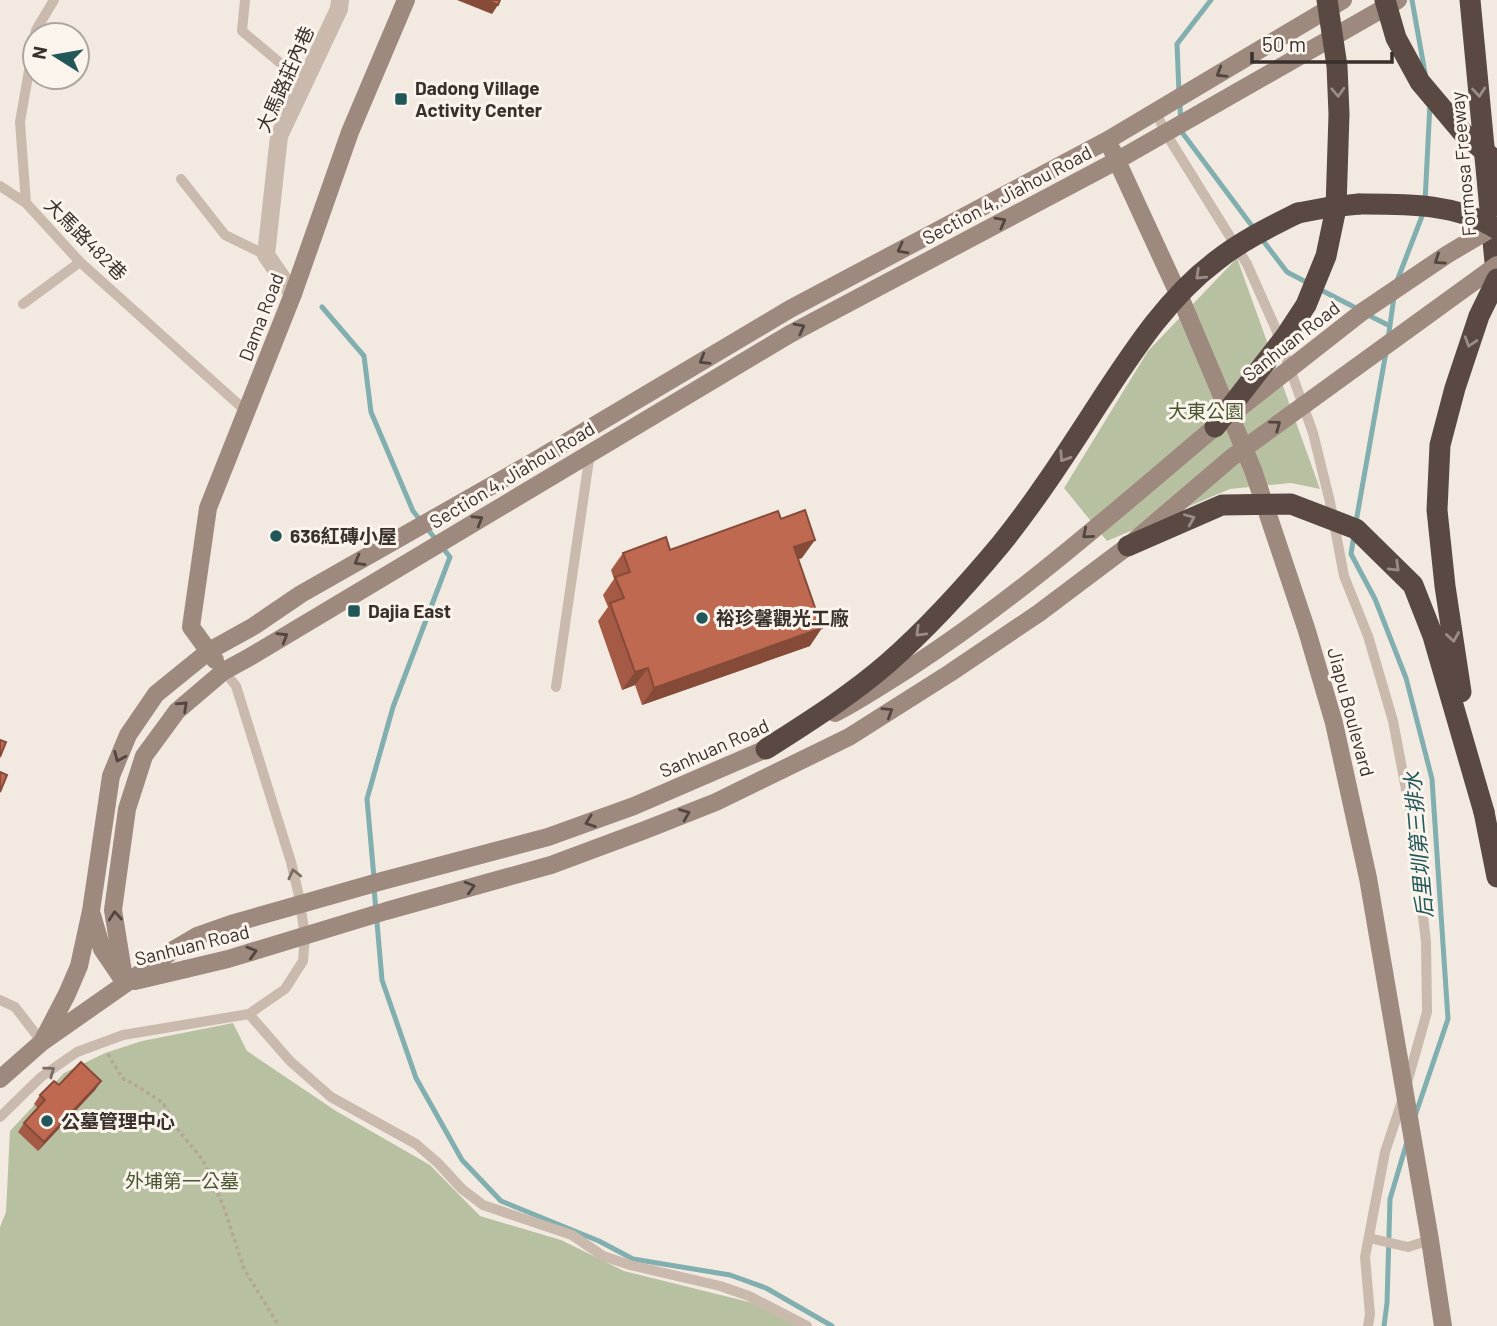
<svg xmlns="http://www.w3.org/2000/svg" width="1497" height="1326" font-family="Barlow,'Noto Sans TC',sans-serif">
<rect width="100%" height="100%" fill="#f2eae1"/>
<path fill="#b7c1a1" d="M1237,258l83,231 -29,-6 -61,6 -123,52 -43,-53 84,-137z
M233,1023l14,28 89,60 94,54 50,51 81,24 63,31 141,35 37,20h-802v-99l6,-15 4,-81 54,-58 41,-20 37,-12z"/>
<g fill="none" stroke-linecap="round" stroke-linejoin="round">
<path stroke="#81aeae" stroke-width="5" d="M1412,0l13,73
M1179,93l-2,-49 34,-44
M1180,103l1,28 74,99
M1425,202l5,-99
M1261,238l26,34 21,11
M1397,281l27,-70
M1317,288l41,21
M322,307l42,49 7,56 42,99 37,46 -57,150 -26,92 7,79
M1366,314l24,12
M1388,339l6,-42
M1356,522l30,-170
M1354,535l-3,19 24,45 31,79 26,101 16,240 -33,97
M374,888l8,92 34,98 46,82 39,41 98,40 34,18 97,16 36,13 66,38
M1384,1326l3,-23 3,-104 17,-57"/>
<path stroke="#b6a497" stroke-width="3.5" stroke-dasharray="3.5 3.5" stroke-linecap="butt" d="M108,1054l14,24 17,9 24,16 16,28 24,29 20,45 21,64 35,57"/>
<path stroke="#cab9ad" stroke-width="10" d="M245,0l-3,31 62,52
M35,35l1,-5 18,-30
M1156,112l9,20 82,132 28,63 38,106 17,69 14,74 24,60 25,85 19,100 14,121 1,70 -20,71
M181,179l44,56 41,20
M0,186l26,17 54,59 167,150
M26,203l-6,-81 15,-86
M23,304l57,-42
M556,687l34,-234
M0,1000l15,7 27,35
M249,1014l41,47 41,36 85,47 22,19 24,26 21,16 89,30 31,21 27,9 90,21 29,10 58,30
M0,1117l41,-40 36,-25 46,-17 126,-21 36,-25 18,-28 2,-25 -6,-40 -8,-34 -55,-176 -12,-15
M1369,1238l39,9 22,-7
M1368,1326l2,-12 -5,-57 20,-105 17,-51"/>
<path stroke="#cab9ad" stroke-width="18" d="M293,294l-27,-39 13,-119 60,-127 1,-9"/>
<path stroke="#9e897e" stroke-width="18" d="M1112,150l71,154 70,166 54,161 27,92 34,155 62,362 13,86
M215,660l-24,-33 17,-119 85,-214 57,-162 56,-132
M835,713c25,-13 49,-29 73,-44 110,-71 207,-158 307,-242
M92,915l10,34 19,28
M135,981l51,-12
M125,984l-12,-74 14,-101 17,-53 33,-45 47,-40 24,-13 542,-324 328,-174 280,-160
M42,1042l25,-48 12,-28 12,-55 20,-135 17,-41 28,-41 53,-43 45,-25 47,-32 232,-132 257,-153 318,-169 235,-140
M0,1079l42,-37 133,-93"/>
<path stroke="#5a4943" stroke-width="21" d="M1470,0l27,283
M1298,213l32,-6 29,-3
M1484,812l13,65"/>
<path stroke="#9e897e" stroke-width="18" d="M1232,414l130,-102 86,-58 49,-29
M175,949l22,-13 34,-12 151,-43 166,-44 86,-31 132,-57
M186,969l42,-10 158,-48 165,-46 94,-35 71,-28 133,-65 101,-64 89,-60 89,-67 103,-88 266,-193"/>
<path stroke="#5a4943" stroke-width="21" d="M1385,0l11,38 24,44 43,51 34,29
M1359,204c47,0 97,-1 138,25
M1215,427l70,-90 21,-32 20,-49 10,-48 3,-94 -2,-48 -10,-66
M1128,546l94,-41 69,-1 65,25 57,56 20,51 51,176
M1461,692l-16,-106 -8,-76 3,-65 15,-57 24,-72 18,-37
M766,749c42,-27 84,-53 122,-86 41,-36 78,-77 113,-119 37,-46 68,-95 100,-144 33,-50 67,-103 115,-139 25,-20 54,-34 82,-48"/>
</g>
<path fill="#a55a46" d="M781,519l21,39 -4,1 12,87 -168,59 -7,-20 -13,5 -24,-69 10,-14 -5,-12 11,-16 -3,-9 12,-17 47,-3z
M101,1081l-6,9 -57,61 -20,-19 6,-9 14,-15 -4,-4 6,-9 19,-10z"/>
<path fill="#864a39" d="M457,0h29l12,5 -6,9z
M815,540l-13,18 -20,7 12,-18z
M822,628l-12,18 -168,59 12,-17z
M648,668l-13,17 -13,5 13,-18z
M101,1081l-6,9 -57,61 6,-9z"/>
<path fill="#c06951" stroke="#864a39" stroke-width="2" d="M486,0h14l-2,5z
M805,510l10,30 -21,7 28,81 -168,60 -6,-20 -13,4 -25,-69 14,-5 -9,-21 15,-5 -7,-19 43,-16 4,13 108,-39 3,8z
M0,740l6,2 -6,15z
M0,772l7,3 -7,17z
M81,1062l20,19 -57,61 -20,-19 21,-23 -5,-5 14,-14 5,4z"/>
<defs><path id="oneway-chevron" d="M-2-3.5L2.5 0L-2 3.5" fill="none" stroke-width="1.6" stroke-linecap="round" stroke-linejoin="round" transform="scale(1.75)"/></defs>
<g stroke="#524640">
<use href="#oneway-chevron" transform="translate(1221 73) rotate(149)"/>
<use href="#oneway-chevron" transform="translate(1001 222) rotate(-28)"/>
<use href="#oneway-chevron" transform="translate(902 249) rotate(152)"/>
<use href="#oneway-chevron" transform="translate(1439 260) rotate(146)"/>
<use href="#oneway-chevron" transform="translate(800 328) rotate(-28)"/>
<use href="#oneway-chevron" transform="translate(704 360) rotate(149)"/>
<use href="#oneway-chevron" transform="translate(1276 425) rotate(-36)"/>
<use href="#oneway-chevron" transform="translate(478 520) rotate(-31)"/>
<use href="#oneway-chevron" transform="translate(1087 534) rotate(140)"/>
<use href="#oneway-chevron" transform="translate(359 561) rotate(150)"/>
<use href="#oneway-chevron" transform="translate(283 637) rotate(-31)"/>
<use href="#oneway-chevron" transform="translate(183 706) rotate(-43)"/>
<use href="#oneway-chevron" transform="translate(888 712) rotate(-32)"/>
<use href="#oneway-chevron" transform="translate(119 757) rotate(113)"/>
<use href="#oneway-chevron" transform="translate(685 814) rotate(-22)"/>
<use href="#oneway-chevron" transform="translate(590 822) rotate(160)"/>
<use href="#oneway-chevron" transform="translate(470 887) rotate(-16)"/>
<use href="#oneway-chevron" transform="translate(115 916) rotate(-95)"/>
<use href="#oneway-chevron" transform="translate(252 952) rotate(-17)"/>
</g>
<g stroke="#9a8d87">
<use href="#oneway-chevron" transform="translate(1338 92) rotate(87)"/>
<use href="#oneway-chevron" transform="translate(1479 92) rotate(85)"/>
<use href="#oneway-chevron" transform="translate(1200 275) rotate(137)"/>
<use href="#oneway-chevron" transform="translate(1470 342) rotate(108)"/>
<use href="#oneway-chevron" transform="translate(1064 457) rotate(123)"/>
<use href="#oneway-chevron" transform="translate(1190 519) rotate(-23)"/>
<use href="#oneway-chevron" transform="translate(1395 567) rotate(44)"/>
<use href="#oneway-chevron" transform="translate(920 632) rotate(136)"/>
<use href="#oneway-chevron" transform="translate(1453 637) rotate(81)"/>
</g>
<g stroke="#7a6d66">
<use href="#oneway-chevron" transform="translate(294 874) rotate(-103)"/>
<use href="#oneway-chevron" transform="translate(50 1071) rotate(-36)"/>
</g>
<g fill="#225759" stroke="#faf4ed" stroke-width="2.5">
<rect x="394" y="92" width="14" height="14" rx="3.5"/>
<circle cx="276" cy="536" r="7"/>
<rect x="347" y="604" width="14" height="14" rx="3.5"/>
<circle cx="702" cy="618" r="7"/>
<circle cx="47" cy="1121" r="7"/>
</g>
<g text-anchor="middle" stroke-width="6" stroke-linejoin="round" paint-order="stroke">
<g font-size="19" fill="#392f2b" stroke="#faf4ed">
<text transform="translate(285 79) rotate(-66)" y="7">大馬路莊內巷</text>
<text transform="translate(1463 164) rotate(-95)" y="7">Formosa Freeway</text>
<text transform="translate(1007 195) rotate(-28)" y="7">Section 4, Jiahou Road</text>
<text transform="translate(86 239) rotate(45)" y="7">大馬路482巷</text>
<text transform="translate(261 317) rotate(-69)" y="7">Dama Road</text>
<text transform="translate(1291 341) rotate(-38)" y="7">Sanhuan Road</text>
<text transform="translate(512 475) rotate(-31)" y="7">Section 4, Jiahou Road</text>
<text transform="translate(1351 712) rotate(75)" y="7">Jiapu Boulevard</text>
<text transform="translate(714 748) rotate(-24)" y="7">Sanhuan Road</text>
<text transform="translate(192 945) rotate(-14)" y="7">Sanhuan Road</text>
</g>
<g font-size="19" font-weight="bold" fill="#392f2b" stroke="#faf4ed" text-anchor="start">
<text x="415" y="95">Dadong Village<tspan x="415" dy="22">Activity Center</tspan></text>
<text x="290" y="543">636紅磚小屋</text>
<text x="368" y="618">Dajia East</text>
<text x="716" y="625">裕珍馨觀光工廠</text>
<text x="61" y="1128">公墓管理中心</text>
</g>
<g font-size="19" fill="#4a5630" stroke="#faf4ed">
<text x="1206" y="418">大東公園</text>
<text x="182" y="1188">外埔第一公墓</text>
</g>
<g font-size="21" font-style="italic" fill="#225759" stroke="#faf4ed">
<text transform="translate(1419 845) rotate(-95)" y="7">后里圳第三排水</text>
</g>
</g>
<g transform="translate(56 56) rotate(281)"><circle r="33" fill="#faf4ed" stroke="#ada59f" stroke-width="2"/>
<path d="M0-5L12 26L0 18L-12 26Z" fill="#225759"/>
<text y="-10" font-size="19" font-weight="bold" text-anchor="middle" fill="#392f2b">N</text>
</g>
<path d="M1252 52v10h140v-10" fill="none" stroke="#392f2b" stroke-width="3.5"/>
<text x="1262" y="52" font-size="21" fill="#392f2b" stroke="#faf4ed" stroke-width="5" paint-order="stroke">50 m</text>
</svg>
